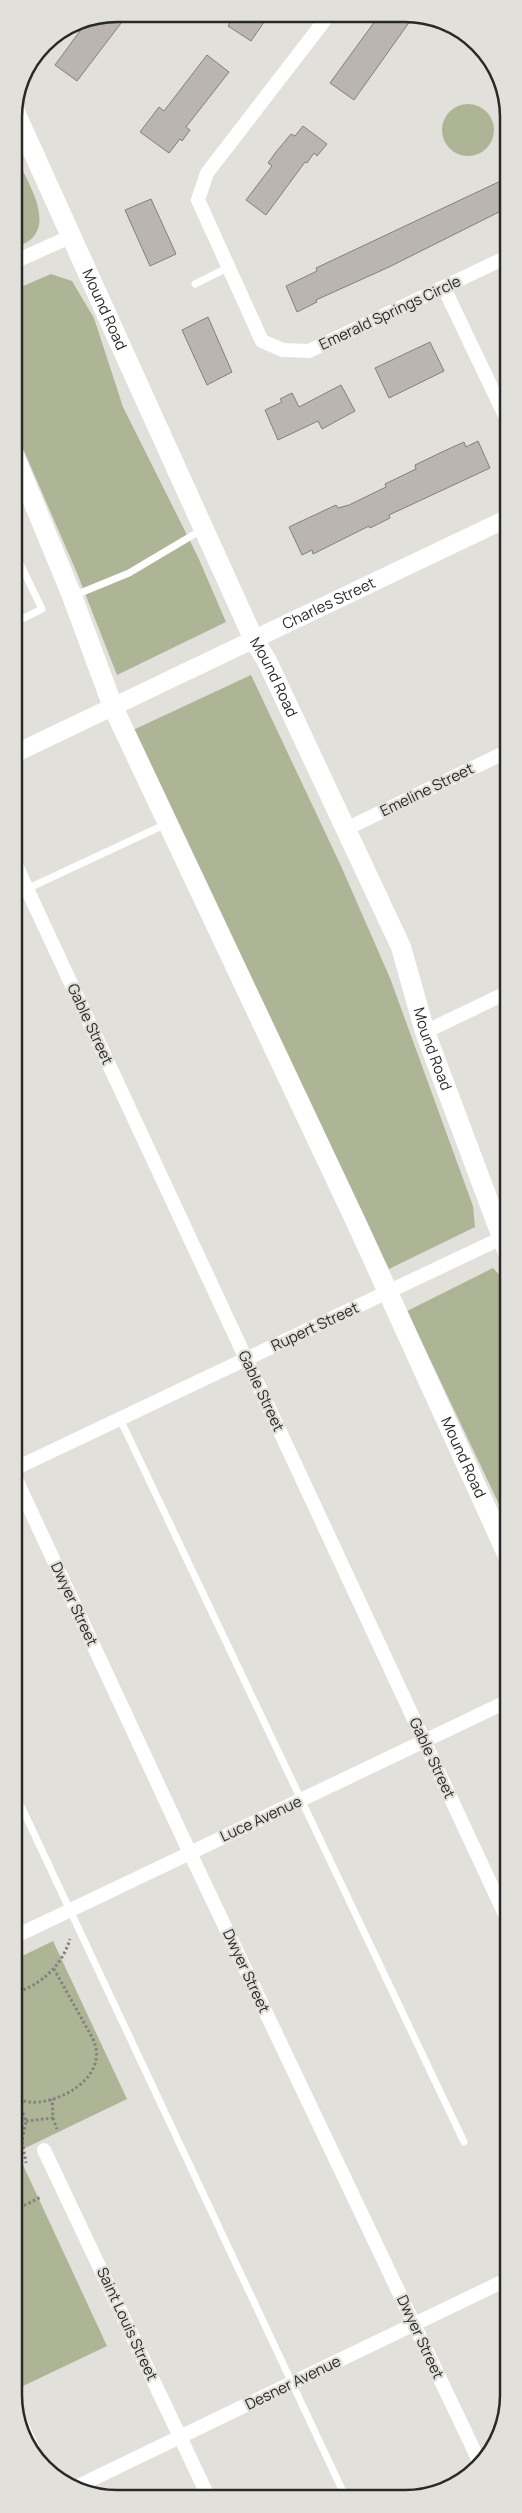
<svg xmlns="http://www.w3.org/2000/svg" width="522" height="2513" font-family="Manrope,sans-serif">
<rect width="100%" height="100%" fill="#e2e0da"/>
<path fill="#aeb596" d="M442 130a26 26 0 1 1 52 0a26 26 0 1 1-52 0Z
M14,154c10,21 37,61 20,82 -4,6 -14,9 -20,12z
M51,274l21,7 22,37 29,89 75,150 28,65 -109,53 -40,-102 -63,-145v-138z
M251,675l90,191 49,112 83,228 2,21 -86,42 -256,-539z
M493,1268l10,11 5,10v234l-101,-212z
M53,1941l74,158 -110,53 90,194 -88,42 -4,-9 -1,-419z"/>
<path fill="#bab5b1" stroke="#847f7b" d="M118,14h10l-51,67 -22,-16 33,-45z
M235,15h34l-18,26 -23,-15z
M378,17h35l-59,83 -24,-17z
M207,55l22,17 -43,55 4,3 -8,11 -2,-2 -11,14 -29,-21 19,-25 5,4z
M303,126l24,18 -10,12 -3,-3 -7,10 -2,-1 -39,53 -20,-15 26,-34 -4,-3 8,-11 15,-18 4,2z
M507,178v30l-118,59 -73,33 1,2 -20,10 -11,-26 31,-15 -1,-3z
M151,199l25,55 -26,12 -25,-56z
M208,317l24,55 -25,13 -25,-55z
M430,342l14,29 -55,27 -14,-30z
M341,385l14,26 -33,18 -4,-8 -40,19 -13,-30 17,-8 -2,-3 12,-6 7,14z
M478,441l12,27 -101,47 1,3 -20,10 -1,-2 -56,28 -1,-4 -10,5 -13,-28 47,-22 2,3 11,-3 37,-18 -1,-3 31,-15 -1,-4 27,-13 22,-10 2,5z"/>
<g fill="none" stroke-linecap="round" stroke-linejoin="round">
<path stroke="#83827e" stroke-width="3" stroke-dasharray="2.5 2.5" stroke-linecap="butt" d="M14,1993c26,-7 48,-27 56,-54
M15,2067l5,-3
M15,2096c19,20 99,-11 78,-57l-39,-70
M17,2099l9,22 -4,20 4,22
M53,2118l4,11
M26,2121l27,-3 -1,-19
M15,2210l26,-13"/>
<path stroke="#fff" stroke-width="7" d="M195,284l34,-17
M14,551l28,58 -28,14
M73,596l56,-23 74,-44
M14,895l152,-71
M120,1419l344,723
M14,1791l332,707
M15,2402l30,65"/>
<path stroke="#fff" stroke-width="14" d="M328,16l-121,157 -9,27 64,141 21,9 26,1 198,-94
M14,262l58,-26
M444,288l63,132
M346,829l162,-78
M14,861l494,1060
M425,1032l83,-40
M14,1469l494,-234
M14,1475l176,378 291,612
M14,1937l494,-236
M44,2150l165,348
M78,2486l430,-207"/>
<path stroke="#fff" stroke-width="18" id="s1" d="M14,754l494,-236"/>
<g stroke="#fff" stroke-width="20">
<path id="s2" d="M14,110l240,530 13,21 134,286 24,85 83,221"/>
<path id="s3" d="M14,455l58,141 41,111 243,515 152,334"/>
</g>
</g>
<g text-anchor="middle" stroke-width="4.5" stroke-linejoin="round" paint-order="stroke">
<g font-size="15" fill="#2a2927" stroke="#e2e0da">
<text dy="5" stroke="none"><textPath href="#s2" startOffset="219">Mound Road</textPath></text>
<text transform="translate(390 313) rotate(-25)" y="5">Emerald Springs Circle</text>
<text dy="5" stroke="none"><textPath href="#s1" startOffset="349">Charles Street</textPath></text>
<text dy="5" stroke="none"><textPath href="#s2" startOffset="624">Mound Road</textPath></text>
<text transform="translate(427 790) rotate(-26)" y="5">Emeline Street</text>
<text transform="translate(90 1024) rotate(65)" y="5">Gable Street</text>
<text dy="5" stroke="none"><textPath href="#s2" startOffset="1029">Mound Road</textPath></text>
<text transform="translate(315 1327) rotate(-25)" y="5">Rupert Street</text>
<text transform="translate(261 1391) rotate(65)" y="5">Gable Street</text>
<text dy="5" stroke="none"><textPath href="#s3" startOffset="1099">Mound Road</textPath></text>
<text transform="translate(74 1604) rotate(65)" y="5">Dwyer Street</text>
<text transform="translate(432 1758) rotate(65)" y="5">Gable Street</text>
<text transform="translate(261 1819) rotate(-25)" y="5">Luce Avenue</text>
<text transform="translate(246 1971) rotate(65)" y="5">Dwyer Street</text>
<text transform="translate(127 2324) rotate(65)" y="5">Saint Louis Street</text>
<text transform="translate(420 2337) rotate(65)" y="5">Dwyer Street</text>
<text transform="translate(293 2383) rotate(-26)" y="5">Desner Avenue</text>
</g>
</g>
<path d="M0 0H522V2513H0ZM117 22H405A95 95 0 0 1 500 117V2395A95 95 0 0 1 405 2490H117A95 95 0 0 1 22 2395V117A95 95 0 0 1 117 22Z" fill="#e2e0da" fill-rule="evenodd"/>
<path fill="none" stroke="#2a2927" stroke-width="2.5" d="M117 22H405A95 95 0 0 1 500 117V2395A95 95 0 0 1 405 2490H117A95 95 0 0 1 22 2395V117A95 95 0 0 1 117 22Z"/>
</svg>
